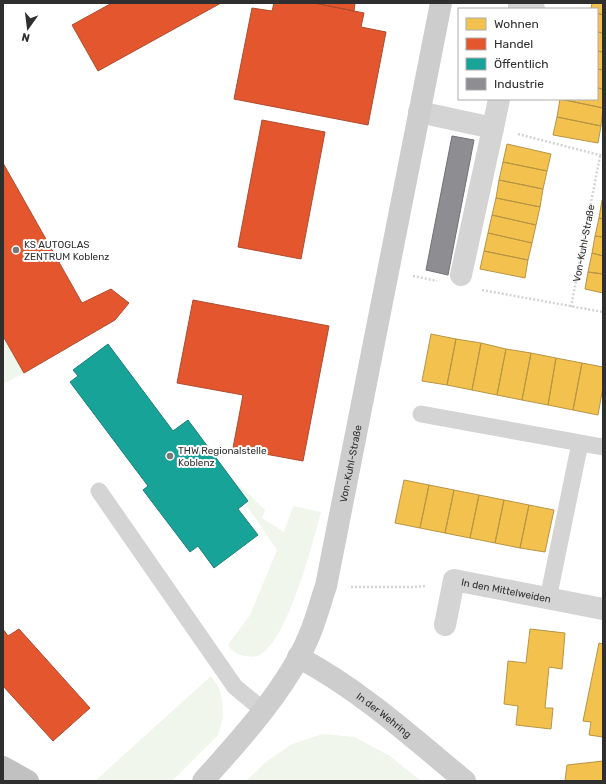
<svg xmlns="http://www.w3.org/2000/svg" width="606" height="784" font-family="Rubik,sans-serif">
<rect width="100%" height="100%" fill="#fff"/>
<path fill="#f1f6ec" d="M3,336l21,37 -21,11z
M233,481l14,11 18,18 -3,8 22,14 9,-26 28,6c-9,33 -32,125 -61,143 -3,2 -11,2 -15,1 -8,-2 -12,-4 -17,-11l22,-30 27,-65 -32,-47 3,-2z
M211,676l8,12 3,12 1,18 -5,17 -46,46h-77z
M322,734l33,3 35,19 31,25h-175l21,-20 25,-17z"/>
<path fill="#f2c14e" stroke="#b89545" d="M592,3h11v12l-6,-2v-4h-6z
M597,13l6,2v18l-6,-1z
M597,32l6,1v19l-6,-1z
M597,51l6,1v18l-6,-1z
M597,69l6,1v19l-6,-1z
M597,88l6,1v19l-43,-9h37z
M560,99l43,9 -2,18 -44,-9z
M557,117l44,9 -3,17 -45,-8z
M507,144l44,10 -4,17 -44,-9z
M503,162l44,9 -4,18 -44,-9z
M499,180l44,9 -3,18 -44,-9z
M496,198l44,9 -4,18 -44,-10z
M602,200h1v19l-4,-1z
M492,215l44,10 -4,18 -44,-10z
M599,218l4,1v18l-8,-1z
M488,233l44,10 -4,17 -44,-9z
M595,236l8,1v19l-11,-3z
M484,251l44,9 -3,18 -45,-9z
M592,253l11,3v18l-15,-2z
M588,272l15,2v19l-18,-4z
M431,334l25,5 -9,46 -25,-4z
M456,339l25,4 -9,47 -25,-5z
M481,343l25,6 -9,46 -25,-5z
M506,349l25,4 -9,47 -25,-5z
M531,353l25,5 -8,47 -26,-5z
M556,358l26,5 -9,47 -25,-5z
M582,363l21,4v20l-5,28 -25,-5z
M404,480l25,5 -9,43 -25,-5z
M429,485l25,5 -9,43 -25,-5z
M454,490l25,5 -9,43 -25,-5z
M479,495l25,5 -9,43 -25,-5z
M504,500l25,5 -9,43 -25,-5z
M529,505l25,5 -9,42 -25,-4z
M530,629l35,4 -3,36 -13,-2 -4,41h8l-2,21 -35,-4 2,-19 -14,-2 4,-43 18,2z
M599,643l4,1v93l-14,-2 2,-13 -8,-1z
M603,761v20h-38l2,-16z"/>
<path fill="#e4572e" stroke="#ae4b2e" d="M112,3h109l-123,68 -26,-46z
M274,3h40l50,10 -3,14 25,5 -18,93 -134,-26 18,-91 20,3z
M314,3h41l-1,8z
M262,120l63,12 -24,127 -63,-12z
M3,163l79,140 29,-14 18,14 -14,17 -91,53 -21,-37z
M193,300l136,26 -26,135 -70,-13 10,-53 -66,-12z
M3,629l5,7 11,-7 71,79 -37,33 -50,-55z"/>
<path fill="#17a398" stroke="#1e8078" d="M108,344l65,87 15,-11 60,81 -10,8 20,26 -44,33 -16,-22 -8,6 -47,-62 5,-4 -78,-104 8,-6 -5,-6z"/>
<path fill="#8d8d92" stroke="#717174" d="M452,136l22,4 -26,135 -22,-5z"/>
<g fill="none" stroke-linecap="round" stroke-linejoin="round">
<g stroke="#d4d4d4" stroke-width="2.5" stroke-dasharray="2 2" stroke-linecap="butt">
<path d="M518,134l85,22"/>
<path d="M413,276l24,5"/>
<path d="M482,290l121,22"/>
<path id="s1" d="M571,307l29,-151"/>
<path d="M351,587h62l13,-1"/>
</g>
<path stroke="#d4d4d4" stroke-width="17" d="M421,414l182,33
M99,491l136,196 28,23
M548,599l32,-156"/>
<g stroke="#d4d4d4" stroke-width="22">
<path d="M519,9v-3l15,3"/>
<path d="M419,112l74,16 6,-29"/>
<path d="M461,275l32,-147"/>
<path id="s2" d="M445,625l9,-45 149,29"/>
</g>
<g stroke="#cdcdcd" stroke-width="22">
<path id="s3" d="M298,657c61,32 114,80 167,124"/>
<path id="s4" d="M203,781c37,-41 85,-94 106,-145 7,-16 11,-33 17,-50l115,-583"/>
</g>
<path stroke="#c1c1c1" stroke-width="22" d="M3,767l25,14"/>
</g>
<g fill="#787878" stroke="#fff" stroke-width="1.5">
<circle cx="16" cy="250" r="4"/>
<circle cx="170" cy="456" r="4"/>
</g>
<g text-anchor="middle" stroke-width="4" stroke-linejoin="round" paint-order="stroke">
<g font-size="10" fill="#2f2f2f" stroke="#fff">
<text dy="4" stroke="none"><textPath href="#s1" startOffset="65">Von-Kuhl-Straße</textPath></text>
<text dy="4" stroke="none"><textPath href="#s4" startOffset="358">Von-Kuhl-Straße</textPath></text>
<text dy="4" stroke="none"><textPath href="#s2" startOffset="99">In den Mittelweiden</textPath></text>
<text dy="4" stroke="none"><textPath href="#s3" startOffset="104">In der Wehring</textPath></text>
</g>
<g font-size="10" fill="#2f2f2f" stroke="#fff" text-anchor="start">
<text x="24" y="248">KS AUTOGLAS<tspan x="24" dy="12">ZENTRUM Koblenz</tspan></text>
<text x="178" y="454">THW Regionalstelle<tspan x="178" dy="12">Koblenz</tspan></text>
</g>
</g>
<rect width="606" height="784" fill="none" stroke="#2f2f2f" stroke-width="8"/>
<rect x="458" y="8" width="140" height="92" fill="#ffffff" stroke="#acacac"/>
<rect x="466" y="18" width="20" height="12" fill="#f2c14e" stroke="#acacac"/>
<text x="494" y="28" font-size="12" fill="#2f2f2f">Wohnen</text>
<rect x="466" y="38" width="20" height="12" fill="#e4572e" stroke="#acacac"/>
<text x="494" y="48" font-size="12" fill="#2f2f2f">Handel</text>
<rect x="466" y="58" width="20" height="12" fill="#17a398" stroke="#acacac"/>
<text x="494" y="68" font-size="12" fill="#2f2f2f">Öffentlich</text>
<rect x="466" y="78" width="20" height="12" fill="#8d8d92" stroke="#acacac"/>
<text x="494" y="88" font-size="12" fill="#2f2f2f">Industrie</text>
<g transform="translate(28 28) rotate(194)" stroke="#ffffff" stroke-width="3" paint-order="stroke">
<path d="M0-3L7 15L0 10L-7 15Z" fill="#2f2f2f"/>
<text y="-6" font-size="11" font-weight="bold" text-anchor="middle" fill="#2f2f2f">N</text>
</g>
</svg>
